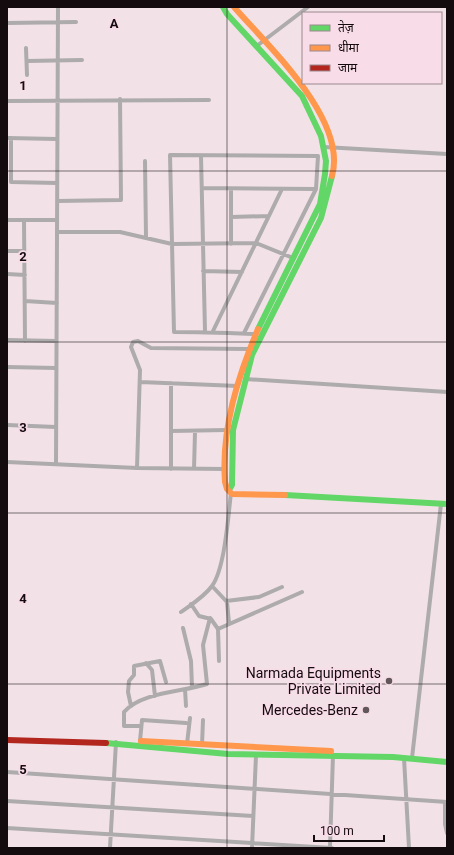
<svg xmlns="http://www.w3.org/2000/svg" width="454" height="855" font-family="Roboto,'Noto Sans Devanagari',sans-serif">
<rect width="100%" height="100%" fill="#f2e2e8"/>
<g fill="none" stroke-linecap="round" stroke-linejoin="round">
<path stroke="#aeabad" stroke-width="4" d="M7,23l69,-1
M258,45l50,-38
M26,48l1,27
M27,61l55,-1
M7,101l202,-1
M7,138l50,1
M11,138v44l46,1
M324,147l123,7
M201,156l4,175
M145,161l1,76
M202,188l114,1
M57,201l64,-1 -1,-101
M231,217l38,-1
M7,220h50
M24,220l1,121
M57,232h63l52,12 84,-1 37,15
M231,244v-55
M7,251h17
M203,271l39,1
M7,274l18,1
M25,301l32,2
M213,331l69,-142
M244,333l72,-144 2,-33 -148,-1 4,177c27,0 54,1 82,2
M7,340l49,1
M7,367l49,1
M246,379l201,13
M140,382l98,4
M7,425l49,2
M171,431l56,-1
M7,462l130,6 88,1
M56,464l2,-457
M137,468l3,-98 -9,-23 2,-5 5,-1 13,7 97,1
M171,469v-86
M194,469l1,-37
M212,586l15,16 2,21
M226,601l33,-4 23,-10
M191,604l8,12 12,3 7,10
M181,612c11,-8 23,-15 31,-26 13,-18 16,-69 19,-93
M183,628l8,33 1,26
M219,661l-1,-32 84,-37
M146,663l6,7 3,26
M185,689l1,17
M131,706l-3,-14 1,-11 5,-6v-9l26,-5 6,21
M140,726h-16v-14c17,-20 59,-20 83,-28l-4,-39 7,-27
M140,741l2,-21 44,3
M187,744l3,-26
M202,745l1,-25
M404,758l5,90
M412,758l29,-254
M7,772l440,30
M7,801l246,15
M445,802v22l2,9
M7,828l325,20
M330,847l3,-92
M110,848l6,-106
M252,848l4,-93"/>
<path stroke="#63d668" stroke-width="6" d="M223,7l4,7 75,82 19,40 5,25 -1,13 -5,30 -62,125
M229,490l3,-5 1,-55 19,-75 69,-137 11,-42
M285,495l162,9
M106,743l122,11 165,3 54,5"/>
<path stroke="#ff974d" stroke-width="6" d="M234,7c34,39 114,113 98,169
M258,329c-20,47 -37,100 -33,153l2,7 5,5 53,1
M141,741l190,10"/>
<path stroke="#b3261e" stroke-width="6" d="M7,740l99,3"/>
</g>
<path fill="none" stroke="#130b0e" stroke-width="1" stroke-opacity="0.55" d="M227,7v841M7,171h440M7,342h440M7,513h440M7,684h440"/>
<g fill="#61565a" stroke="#f8dce7" stroke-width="1.5">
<circle cx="389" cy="681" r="4"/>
<circle cx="366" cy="710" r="4"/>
</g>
<g text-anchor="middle" stroke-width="3.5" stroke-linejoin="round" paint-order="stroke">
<g font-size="14" fill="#130b0e" stroke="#f8dce7" text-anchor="end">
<text x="381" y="678">Narmada Equipments<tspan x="381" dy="16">Private Limited</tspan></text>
<text x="358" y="715">Mercedes-Benz</text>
</g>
</g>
<g font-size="13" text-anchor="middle" font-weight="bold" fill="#130b0e" stroke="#f8dce7" stroke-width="3.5" stroke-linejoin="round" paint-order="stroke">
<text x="114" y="28">A</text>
<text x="23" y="90">1</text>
<text x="23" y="261">2</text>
<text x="23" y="432">3</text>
<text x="23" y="603">4</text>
<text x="23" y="774">5</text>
</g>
<rect width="454" height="855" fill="none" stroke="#130b0e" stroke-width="16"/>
<rect x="302" y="12" width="140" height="72" fill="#f8dce7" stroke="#9c8890"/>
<rect x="310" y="25" width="20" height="6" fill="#63d668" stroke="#9c8890"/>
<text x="338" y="32" font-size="12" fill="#130b0e">तेज़</text>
<rect x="310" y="45" width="20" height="6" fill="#ff974d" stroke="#9c8890"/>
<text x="338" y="52" font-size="12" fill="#130b0e">धीमा</text>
<rect x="310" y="65" width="20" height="6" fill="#b3261e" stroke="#9c8890"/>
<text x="338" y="72" font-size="12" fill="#130b0e">जाम</text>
<path d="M314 835v6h70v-6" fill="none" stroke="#130b0e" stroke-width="2"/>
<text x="320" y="835" font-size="12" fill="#130b0e" stroke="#f8dce7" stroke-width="3" paint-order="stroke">100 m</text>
</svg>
